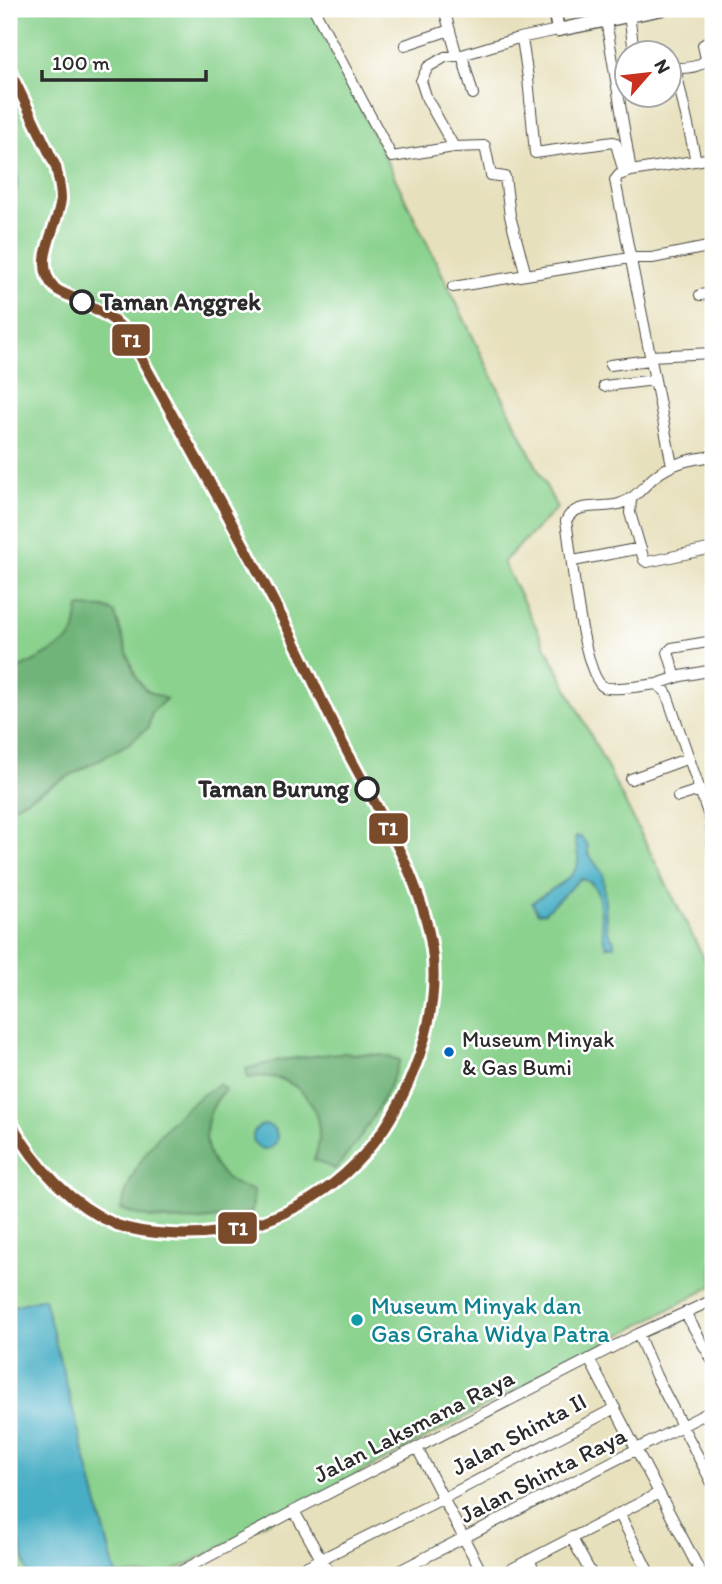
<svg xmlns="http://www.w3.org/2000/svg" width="722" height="1584" font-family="Itim,sans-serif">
<rect width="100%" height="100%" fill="#fff"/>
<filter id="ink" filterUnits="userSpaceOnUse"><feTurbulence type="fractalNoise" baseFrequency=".0143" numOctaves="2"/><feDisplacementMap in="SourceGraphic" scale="14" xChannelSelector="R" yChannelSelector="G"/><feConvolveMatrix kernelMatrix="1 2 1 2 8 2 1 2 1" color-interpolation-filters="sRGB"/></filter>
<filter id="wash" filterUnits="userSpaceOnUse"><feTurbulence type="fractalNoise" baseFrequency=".00686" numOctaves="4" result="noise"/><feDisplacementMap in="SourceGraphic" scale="28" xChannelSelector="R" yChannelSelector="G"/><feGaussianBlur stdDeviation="1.57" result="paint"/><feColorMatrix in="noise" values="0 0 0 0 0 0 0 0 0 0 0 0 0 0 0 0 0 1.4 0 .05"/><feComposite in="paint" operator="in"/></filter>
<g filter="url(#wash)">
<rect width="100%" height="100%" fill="#e7e0bc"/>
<path fill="#8ad28e" stroke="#5a7e5c" stroke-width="2" d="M9,9h303l245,499 -54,54 210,414v310l-546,289h-147l-11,-43z"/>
<path fill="#6fb479" stroke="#4d7052" stroke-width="2" d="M79,607l25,1 10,4c8,18 17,65 31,77 5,4 15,7 21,10l-14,13 -4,16 -20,16 -119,65v-137c13,-4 57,-26 64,-37 4,-8 4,-19 6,-28z
M339,1053l43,2 18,5c-15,40 -36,77 -65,109l-21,-9c18,-47 -15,-92 -66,-82l-2,-9 34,-9z
M219,1084l6,6c-34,35 -21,91 29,100l-2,22c-43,9 -89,15 -131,-3 12,-52 53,-98 98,-125z"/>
<path fill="#46aec5" stroke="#386c78" stroke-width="2" d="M9,150c8,19 14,35 0,52z
M577,836l5,2 6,8v7l15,21 4,56 7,11v5h-8c-9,-18 2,-66 -26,-67l-36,34h-6l-6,-10c10,-11 45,-22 46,-42 1,-7 -3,-16 -3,-23z
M253 1137a12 12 0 1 1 24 0a12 12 0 1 1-24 0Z
M44,1298l72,277h-88l-19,-73v-195z"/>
</g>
<g filter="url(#ink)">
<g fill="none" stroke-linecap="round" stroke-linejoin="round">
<g stroke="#474641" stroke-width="12">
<path id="minor" d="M314,9l78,148 62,-10 31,-1 6,29 14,2 5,39 16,59 104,-17h22l61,-12
M444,9l13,47
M629,14l5,38
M606,20l25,151
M522,39l6,39 7,75 78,-11 3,2 8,29
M405,45l45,-15
M462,55l11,39
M670,69c13,-2 27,1 36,-10l-3,-14 10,-6
M677,76l19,85
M454,147l-27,-48 -6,-18 7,-14 17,-10 17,-2 53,-16 43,-9
M453,287l73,-12
M700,295l13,-2
M650,356l63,-3
M610,365l40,-5
M604,386l51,-6
M713,456c-22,3 -43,7 -60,22 -11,10 -18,21 -34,26 -17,5 -45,-3 -53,17 5,26 16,156 38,166 10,4 41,-2 53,-3l9,8 44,127 3,31
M672,465l-57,-285 4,-5 12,-4 82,-13
M631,499l-1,14 14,47 3,2 66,-14
M573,561l68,-13
M713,597v4
M676,678l-8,-26 4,-4 41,-7
M657,684l24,-8 32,-6
M631,779l58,-21
M678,797l21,-7
M686,1314l27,48
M638,1334l18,42 57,109
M589,1359l113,216
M417,1448l66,127
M294,1511l36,64
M619,1513l31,62
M571,1537l21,38
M529,1560l8,15
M174,1575l120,-64 344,-177 75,-34
M289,1575l155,-77 171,-90
M391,1575l322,-165
M500,1575l159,-82"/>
</g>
<g stroke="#474641" stroke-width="15">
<path id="tertiary" d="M554,9l4,21 104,-21"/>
</g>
<use href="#minor" stroke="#fff" stroke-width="10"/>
<use href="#tertiary" stroke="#fff" stroke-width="12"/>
<g stroke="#fff" stroke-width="16">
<path id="tram-1" d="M9,69l47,98c2,11 5,21 5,32 -2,27 -31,64 -6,89 4,4 13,7 19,10 20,11 39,18 54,36 55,102 114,203 166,307 16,32 30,65 46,97 35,69 86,143 93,221 3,39 -5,76 -19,111 -10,25 -22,50 -39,71 -48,63 -126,98 -205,93 -18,-1 -36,-3 -53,-9 -48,-21 -83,-60 -108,-106"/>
</g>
<use href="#tram-1" stroke="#7a4b2a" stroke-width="10"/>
</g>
</g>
<g fill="#fff" stroke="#2b2b2b" stroke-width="3.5">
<circle cx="82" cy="302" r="11"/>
<circle cx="367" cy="789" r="11"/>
</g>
<circle fill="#0065bd" stroke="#fff" stroke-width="2.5" cx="449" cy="1052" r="6"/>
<circle fill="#0f9aa8" stroke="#fff" stroke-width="2.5" cx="357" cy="1320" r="7"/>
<g text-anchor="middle" stroke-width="5" stroke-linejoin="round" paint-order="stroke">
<g font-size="22" fill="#2b2b2b" stroke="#fff" text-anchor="start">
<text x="462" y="1047">Museum Minyak<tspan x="462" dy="28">&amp; Gas Bumi</tspan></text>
</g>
<g font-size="24" font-weight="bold" fill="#2b2b2b" stroke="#fff" text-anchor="start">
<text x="100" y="310">Taman Anggrek</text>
<text x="349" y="797" text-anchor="end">Taman Burung</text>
</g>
<g font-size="24" fill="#0d838f" stroke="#fff" text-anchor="start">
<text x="371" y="1314">Museum Minyak dan<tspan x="371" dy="28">Gas Graha Widya Patra</tspan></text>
</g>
<g font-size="24" fill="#2b2b2b" stroke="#fff">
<text transform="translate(414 1426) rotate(-27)" y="8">Jalan Laksmana Raya</text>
<text transform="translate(519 1434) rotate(-28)" y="8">Jalan Shinta II</text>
<text transform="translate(543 1475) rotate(-27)" y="8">Jalan Shinta Raya</text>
</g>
</g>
<g stroke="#fff" stroke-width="2.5">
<rect x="111" y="323" width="40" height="34" rx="7" fill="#7a4b2a"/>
<rect x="368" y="812" width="41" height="33" rx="7" fill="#7a4b2a"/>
<rect x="217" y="1211" width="41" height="34" rx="7" fill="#7a4b2a"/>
</g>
<g font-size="19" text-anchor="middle" font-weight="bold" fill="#fff">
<text x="131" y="347">T1</text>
<text x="388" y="835">T1</text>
<text x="238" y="1235">T1</text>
</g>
<rect width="722" height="1584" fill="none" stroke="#fff" stroke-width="35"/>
<g transform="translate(648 74) rotate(62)"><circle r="33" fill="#ffffff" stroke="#aaaaaa" stroke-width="2"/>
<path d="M0-5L12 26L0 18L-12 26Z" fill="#c8321e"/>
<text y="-10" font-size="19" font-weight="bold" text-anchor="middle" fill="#2b2b2b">N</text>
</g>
<path d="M42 70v10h164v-10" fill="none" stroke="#2b2b2b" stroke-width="3.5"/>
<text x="52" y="70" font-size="21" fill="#2b2b2b" stroke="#ffffff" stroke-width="5" paint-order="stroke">100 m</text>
</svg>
